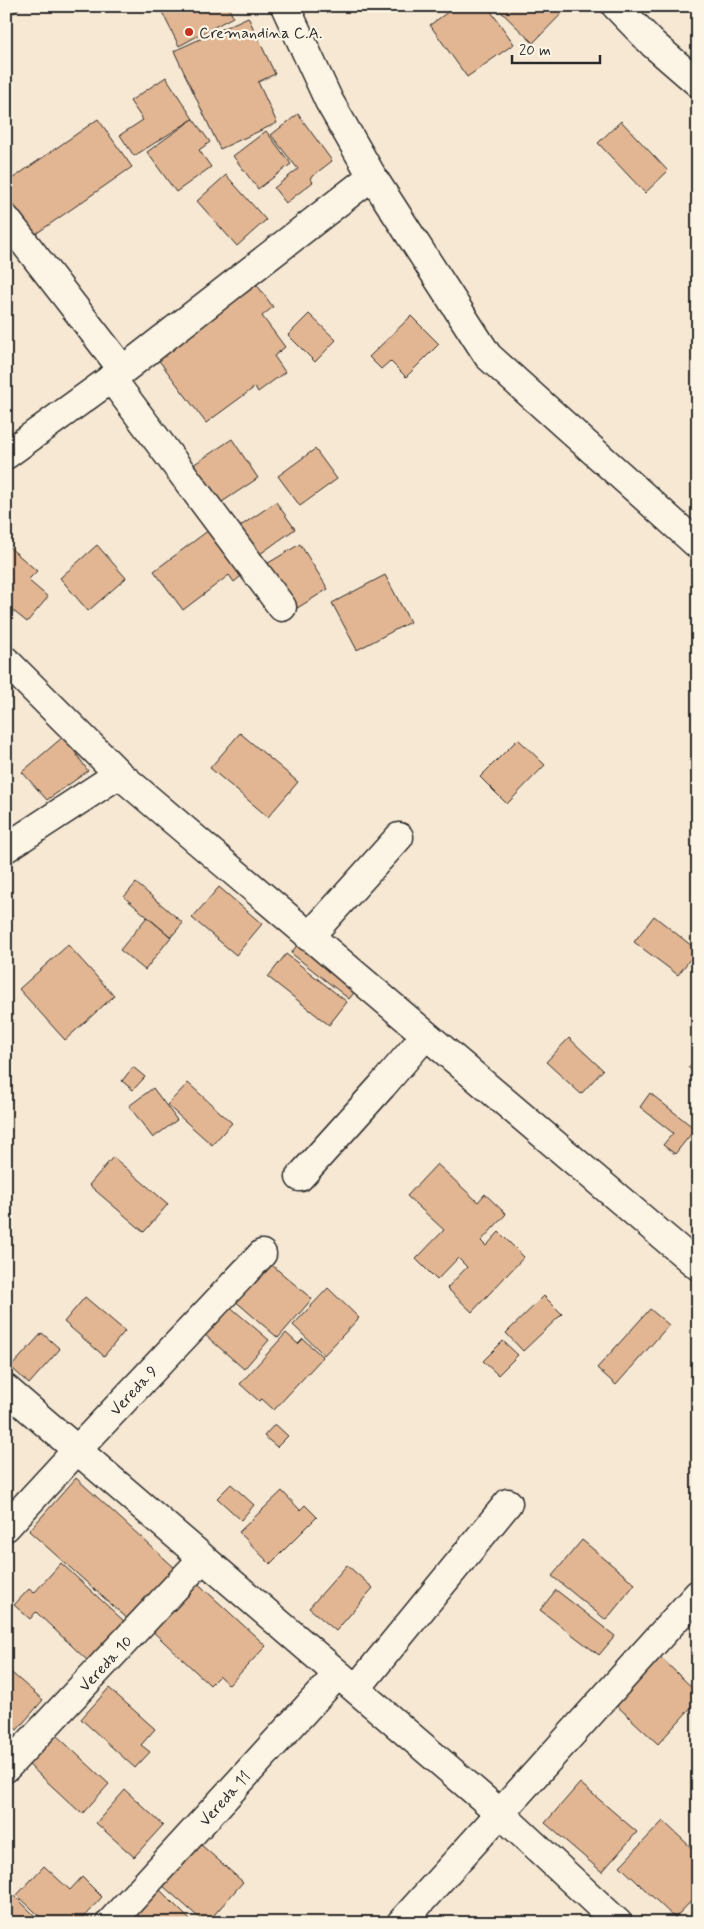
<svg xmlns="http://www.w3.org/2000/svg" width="704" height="1929" font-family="Mynerve,sans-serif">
<rect width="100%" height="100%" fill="#f7e8d4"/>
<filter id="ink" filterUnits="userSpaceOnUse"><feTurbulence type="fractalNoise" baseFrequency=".02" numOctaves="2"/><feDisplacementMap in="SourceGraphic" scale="10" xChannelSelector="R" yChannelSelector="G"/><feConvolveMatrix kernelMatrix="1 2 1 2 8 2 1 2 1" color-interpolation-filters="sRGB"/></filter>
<g filter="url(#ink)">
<path fill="#e2b692" stroke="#2b2b2b" d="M6,6h13l1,2 -14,11z
M159,6h69l5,11 -54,29z
M456,6h31l27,38 -47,33 -37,-52z
M495,6h74l-36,37z
M248,17l27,57 -17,8 19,41 -57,26 -46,-98z
M166,77l27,42 -59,37 -14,-21 23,-15 -13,-19z
M298,114l34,47 -22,17 3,4 -27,21 -12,-15 24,-19 -27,-34z
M98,119l34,48 -105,73 -21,-30v-27z
M193,119l17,23 -11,8 12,17 -35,25 -29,-40z
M621,121l47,50 -23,22 -47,-50z
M266,131l25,33 -33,25 -25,-33z
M226,175l40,45 -29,26 -40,-45z
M257,285l16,22 -11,9 23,31 -11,9 11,16 -27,20 -3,-5 -49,36 -49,-65z
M309,314l27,26 -21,22 -27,-27z
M411,316l28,28 -33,33 -16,-16 -9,8 -12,-12z
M232,439l26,39 -45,30 -26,-39z
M315,449l22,30 -37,27 -22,-30z
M276,502l19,27 -42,30 -20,-28z
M213,527l33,45 -12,10 -5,-7 -46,35 -29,-39z
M300,544l28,45 -34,21 -29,-45z
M97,545l29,33 -38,33 -28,-33z
M9,547l28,24 -9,9 20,17 -21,25 -21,-17v-55z
M385,575l25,47 -53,28 -25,-47z
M240,733l58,49 -30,35 -58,-49z
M64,736l24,35 -41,29 -25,-28z
M518,739l27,26 -38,39 -27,-27z
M136,883l47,40 -12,14 -47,-40z
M219,887l43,37 -26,31 -44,-37z
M654,916l43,34 -19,25 -44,-33z
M147,917l24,20 -26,33 -25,-20z
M303,938l58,46 -12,15 -58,-46z
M68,945l46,51 -49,44 -46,-51z
M286,954l61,48 -18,23 -61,-48z
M569,1038l34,32 -22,24 -35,-32z
M698,1057v19l-10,-9z
M133,1067l12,10 -12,13 -11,-9z
M188,1083l44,40 -20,22 -45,-40z
M153,1088l24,32 -24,18 -24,-32z
M650,1093l45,36 -20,25 -12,-9 10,-12 -33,-26z
M113,1157l55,47 -24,28 -55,-47z
M437,1164l41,38 7,-8 21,20 -25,27 5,5 13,-14 25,25 -52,55 -25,-24 20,-21 -9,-9 -21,22 -21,-21 28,-29 -37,-34z
M266,1260l46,39 -34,39 -45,-39z
M328,1288l31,30 -35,37 -31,-30z
M544,1296l18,18 -39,37 -17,-18z
M85,1297l40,34 -21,25 -40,-34z
M228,1305l41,35 -25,29 -40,-35z
M650,1309l19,16 -53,60 -19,-17z
M42,1333l18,16 -31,35 -18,-17z
M286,1333l12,11 5,-5 20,18 -49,53 -12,-11 -3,2 -19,-17z
M503,1341l15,14 -20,20 -15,-14z
M275,1424l13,12 -11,11 -13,-11z
M76,1478l100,91 -46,52 -101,-90z
M231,1484l23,21 -13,15 -24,-22z
M282,1491l18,19 5,-5 12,12 -47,47 -31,-32z
M582,1540l53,44 -29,36 -54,-44z
M61,1563l65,60 -37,39 -53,-50 -6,7 -16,-14 15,-16 5,4z
M347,1565l26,23 -37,43 -27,-23z
M193,1579l73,67 -37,39 -10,-9 -9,9 -62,-58z
M556,1590l59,46 -16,19 -59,-45z
M659,1656l39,37v7l-40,44 -43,-40z
M6,1668l37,32 -26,30 -11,-10z
M109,1688l46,41 -14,16 9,7 -15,16 -54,-49z
M55,1734l54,50 -27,30 -55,-51z
M580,1783l57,49 -35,40 -57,-49z
M125,1790l38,35 -29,32 -38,-34z
M663,1821l35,33v40l-23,24 -55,-52z
M199,1843l44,39 -36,41h-2l-43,-38z
M44,1866l26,24 12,-13 20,20 -24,26h-31l-30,-28z
M160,1890l33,33h-48l-9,-9z
M13,1894l29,29h-36v-22z"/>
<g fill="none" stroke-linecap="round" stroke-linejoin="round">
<g stroke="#2b2b2b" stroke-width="31">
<path id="minor" d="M285,6l44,95 43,75 116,180 210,189
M616,6l37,38 45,39
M6,219l117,151
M111,378l171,229
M6,455l117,-85 249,-194
M6,661l113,113 579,492
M6,848l113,-74
M309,937l90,-100
M300,1177l82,-91 43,-50
M6,1389l494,424 118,110
M6,1527l71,-77 185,-196
M356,1689l152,-186
M6,1768l197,-210
M110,1923l228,-249
M401,1923l297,-329"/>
</g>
<use href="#minor" stroke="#fcf5e5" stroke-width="28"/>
</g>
</g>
<circle fill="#c8321e" stroke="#fcf5e5" stroke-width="2" cx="189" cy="32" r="5"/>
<g text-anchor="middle" stroke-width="4.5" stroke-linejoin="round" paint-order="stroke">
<g font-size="16" fill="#2b2b2b" stroke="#fcf5e5" text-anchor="start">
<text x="199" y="38">Cremandina C.A.</text>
</g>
<g font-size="16" fill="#2b2b2b" stroke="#fcf5e5">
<text transform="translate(133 1390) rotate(-47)" y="6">Vereda 9</text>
<text transform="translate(105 1663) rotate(-47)" y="6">Vereda 10</text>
<text transform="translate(224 1798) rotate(-48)" y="6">Vereda 11</text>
</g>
</g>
<rect width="704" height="1929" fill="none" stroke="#fcf5e5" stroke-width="25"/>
<rect x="12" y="12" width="679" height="1904" fill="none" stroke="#2b2b2b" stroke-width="2" filter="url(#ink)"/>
<path d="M512 55v8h88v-8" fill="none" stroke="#2b2b2b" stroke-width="2.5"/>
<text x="519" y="55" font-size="15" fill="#2b2b2b" stroke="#fcf5e5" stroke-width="4" paint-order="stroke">20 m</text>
</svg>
